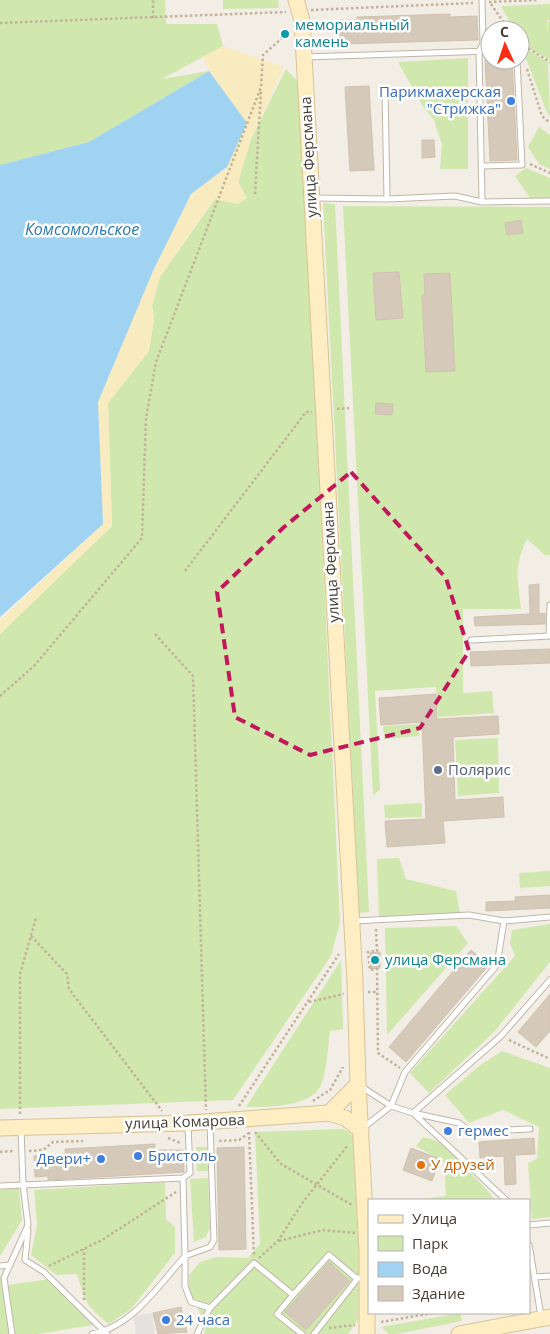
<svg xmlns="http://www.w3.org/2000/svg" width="550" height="1334" font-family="'Open Sans',sans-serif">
<rect width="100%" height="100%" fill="#f3eee5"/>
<path fill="#d0e8ad" d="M0,0h165l1,24h51l6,22 -61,33 47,-8 -120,71 -89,23z
M223,0h55l1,8 -56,1z
M550,4v16h-3l1,13v-12h2v50l-1,-12c-13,-7 -29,-12 -29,-29h-6l-13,-24z
M521,46l27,16 2,54 -3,-3z
M468,58v111h-28l2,-24 -8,-25 -12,-15 -24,-43z
M286,69l15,16 39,837 -9,34 -98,144 -233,9v-475l112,-108 -4,-123 41,-52 5,-32 -2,-13 8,-29 55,-78 23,5 9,-6 -9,-16 13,-43z
M539,127l11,8v34l-11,-5 -11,-17z
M526,168l24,10v20h-20l-15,-22z
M323,203l12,1 34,708 -10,1z
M343,206l207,1v348h-5l-18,-16c-14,30 -9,39 -6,70h-58v84l29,-2 2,22 -56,4 -2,-30 -61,4 5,99 -7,5z
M419,724v12l-35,3 -1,-13z
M498,738l1,55 -41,3 -3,-56z
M422,803v14l-37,1 -1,-13z
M399,858l7,21 50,12 4,22 -81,5 -2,-59z
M550,871v15l-30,2 -1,-15z
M550,924v38l-55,69 -66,62 -19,-20 105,-117 -5,-13 2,-13z
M456,926l12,17 -81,92 -2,-107z
M341,960l2,69 -13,2c-2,15 -3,40 -9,54 -10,23 -55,22 -75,22z
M502,1051l48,17v149l-18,2 -4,-56 9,-4 2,-32 -36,-17 -34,13 -24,-28 34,-29z
M343,1129l6,3 6,7 4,120 -1,61 -10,14h-144l2,-7 -17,-38v-14l11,-13 16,-5 32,1 12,-14 -5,-112z
M423,1137c23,4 33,20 48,37 8,8 18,16 23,26h-79l31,-4 -2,-34 -28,-16z
M196,1147h11l1,24h-11z
M208,1178l2,50 -4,9 -12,5 -4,-63z
M165,1182l1,37 9,8v26l-44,56 -22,15c-23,-17 -24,-24 -32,-50l-21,1 -25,-20 6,-31 -3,-34z
M19,1188l3,32 -22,36v-66z
M0,1274l9,60h-9z
M49,1279l44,46 -55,9h-23l-7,-49z
M460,1313l2,8 -65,13h-8l-8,-7z"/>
<path fill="#f9ebc0" d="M223,46l61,21 -33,72 -13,43 9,16 -9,6 -24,-5 -54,78 -8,29 2,13 -5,32 -41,52 4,123 -112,108v-14l103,-96 -5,-122 55,-131 38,-77 36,-27 19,-43 -37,-53 -6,-14z"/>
<path fill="#e4e1de" d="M152,1313l3,21h-19l-3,-18z"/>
<path fill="#a0d3f2" d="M209,71l38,52 -20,44 -36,27 -38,77 -55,131 5,122 -103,93v-452l89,-23z"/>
<path fill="#d5caba" stroke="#d0c1ae" d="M450,14v3l27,-1 1,24 -138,4 -1,-24h18v-3z
M485,60h27l5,100 -27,1z
M369,86l5,84 -24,1 -5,-84z
M422,140h12l1,17 -13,1z
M521,220l2,13 -16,2 -2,-12z
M399,272l4,46 -27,2 -3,-47z
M450,273l5,98 -29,1 -4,-77h3l-1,-21z
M376,403l17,1 -1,11 -17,-1z
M539,584v30l6,-1v11l-70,2 -1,-9 56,-3 -1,-29z
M550,649v14l-79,3 -1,-14z
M436,694l1,25 61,-3 1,18 -46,3 2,63 48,-3 1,20 -61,4 2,22 -58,4 -2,-26 41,-2 -4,-97 -41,3 -2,-27z
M550,895v13l-64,3v-9l30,-1 -1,-4z
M471,950l18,15 -83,97 -17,-15z
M380,952v16l-9,1 -1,-16z
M550,994v37l-14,16 -18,-15z
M534,1138l1,16 -20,1 1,29 -11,1 -1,-29 -24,2 -1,-16z
M155,1144v6h28l1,22 -136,8v-4l-13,1 -1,-21 31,-2v-5z
M244,1147l2,102 -27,1 -2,-102z
M411,1148l29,11 -8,22 -29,-11z
M329,1262l20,19 -43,49 -21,-18z
M181,1307l6,25 -29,2 -5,-21z"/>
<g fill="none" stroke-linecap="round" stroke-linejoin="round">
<g stroke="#bfb6a8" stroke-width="7">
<path id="lane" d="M482,0l1,44 -4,7 3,151 68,-1
M305,57l185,-6
M482,166l40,-1 -5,-105
M314,198l73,1 -2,-109
M387,199l68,-3 27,6
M549,636l1,-31
M471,640l79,-4
M354,921l115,-6 35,6 46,-4
M362,1087l29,19 22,7 88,-77 49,-56
M413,1113l93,87
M413,1113l46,10 12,9 59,-3
M364,1127l27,-21 14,-34 92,-107 7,-44
M0,1186l183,-8 7,-5 -2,-48
M529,1225l21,-2
M28,1230l-3,30 19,12 63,62
M529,1245l12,71
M0,1266l10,-1
M535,1277l15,-1
M293,1295l-16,19 25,20
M210,1308l-19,-6 -6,-16v-30l25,-9 4,-7 -4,-117
M12,1334l-8,-56 24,-53 -5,-41 -2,-56
M92,1334c41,-8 66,-48 93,-78l-2,-78
M197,1334l13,-26 44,-45 39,32 36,-40 27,23
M314,1334l44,-56"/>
</g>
<g stroke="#d7c396" stroke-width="17">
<path id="secondary" d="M296,0l6,20 53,961 3,103 9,167v83
M329,1113l16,5 16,12
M0,1128l188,-5 141,-10 29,-29
M459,1334l91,-17"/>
</g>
<path stroke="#c1b199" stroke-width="2.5" stroke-dasharray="2.5 2.5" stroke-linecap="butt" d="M489,2l48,-2
M491,4l18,26
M311,10l162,-7
M153,18v-18
M0,23l286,-11
M520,43l30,19
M527,69l15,47 8,7
M530,164l20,9
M255,194l6,-104
M337,409l12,-1
M185,571l121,-159h6
M155,634l38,42 13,434
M0,696l34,-30 108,-128 4,-120 10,-56 105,-275 2,-32 27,-24
M376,929l1,22 -9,1 2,18 7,-1 1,84 22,15
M31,936l36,38 2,15 93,122
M368,992h9
M309,1002l35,-8
M509,1040l41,19
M313,1101l17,-11 13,-23
M239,1106l100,-152
M20,1114v-140l16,-56
M249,1132l5,124
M255,1132l26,32 71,41
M168,1138l13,5
M219,1141l20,-1 10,-7
M29,1151l14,-1 10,-8 30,-1
M0,1152l13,-1
M279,1241l44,-11 32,3
M259,1258l19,-17 25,-39 45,-57
M49,1266l53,-26 74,-48
M84,1300v-51
M381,1322l52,-9
M329,1328l26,-3"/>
<use href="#lane" stroke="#fff" stroke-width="5"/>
<use href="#secondary" stroke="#ffeec3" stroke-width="15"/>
</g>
<path fill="none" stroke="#c2185b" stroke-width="4" stroke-dasharray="10 6" stroke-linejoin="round" d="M351,472l95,106 23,73 -49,77 -110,27 -75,-38 -18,-125 67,-65z"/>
<g fill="#0f9aa8" stroke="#fff" stroke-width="2">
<circle cx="285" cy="34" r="5"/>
<circle cx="375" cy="960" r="5"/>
</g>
<g fill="#3f7fe0" stroke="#fff" stroke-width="2">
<circle cx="511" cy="101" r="5"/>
<circle cx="448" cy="1131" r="5"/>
<circle cx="138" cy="1156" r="5"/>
<circle cx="101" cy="1159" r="5"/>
<circle cx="166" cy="1320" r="5"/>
</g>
<circle fill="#5c6f8a" stroke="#fff" stroke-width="2" cx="438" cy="770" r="5"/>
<circle fill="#e8710a" stroke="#fff" stroke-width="2" cx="421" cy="1165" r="5"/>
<g text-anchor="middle" stroke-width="5" stroke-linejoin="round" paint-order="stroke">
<g font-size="15" fill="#0d838f" stroke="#fff" text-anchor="start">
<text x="295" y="30">мемориальный<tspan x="295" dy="17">камень</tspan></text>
<text x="385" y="965">улица Ферсмана</text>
</g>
<g font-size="15" fill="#366cbe" stroke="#fff" text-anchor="start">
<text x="501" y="97" text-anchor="end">Парикмахерская<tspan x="501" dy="17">"Стрижка"</tspan></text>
<text x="458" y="1136">гермес</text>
<text x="148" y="1161">Бристоль</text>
<text x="91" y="1164" text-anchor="end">Двери+</text>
<text x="176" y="1325">24 часа</text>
</g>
<g font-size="15" fill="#463e35" stroke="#fff">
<text transform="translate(309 157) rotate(-93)" y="5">улица Ферсмана</text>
<text transform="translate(331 562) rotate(-93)" y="5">улица Ферсмана</text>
<text transform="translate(185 1122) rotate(-2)" y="5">улица Комарова</text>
</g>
<g font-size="15" fill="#4e5e75" stroke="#fff" text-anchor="start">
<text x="448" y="775">Полярис</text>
</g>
<g font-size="15" fill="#c56008" stroke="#fff" text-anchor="start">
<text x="431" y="1170">У друзей</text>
</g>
<g font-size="16" font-style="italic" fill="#2b7aac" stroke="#fff">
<text x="82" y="235">Комсомольское</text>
</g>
</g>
<rect x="368" y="1199" width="162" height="115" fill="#ffffff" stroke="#b5b2ae"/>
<rect x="378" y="1215" width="25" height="8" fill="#ffeec3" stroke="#b5b2ae"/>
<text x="412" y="1224" font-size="15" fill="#463e35">Улица</text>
<rect x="378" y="1236" width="25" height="15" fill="#d0e8ad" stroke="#b5b2ae"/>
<text x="412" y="1249" font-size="15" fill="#463e35">Парк</text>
<rect x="378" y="1262" width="25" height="15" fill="#a0d3f2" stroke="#b5b2ae"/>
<text x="412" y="1274" font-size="15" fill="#463e35">Вода</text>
<rect x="378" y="1286" width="25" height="15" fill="#d5caba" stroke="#b5b2ae"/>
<text x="412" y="1299" font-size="15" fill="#463e35">Здание</text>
<g transform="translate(505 45) rotate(357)"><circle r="24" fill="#ffffff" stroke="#b5b2ae"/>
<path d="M0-4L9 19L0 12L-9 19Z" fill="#fe2c11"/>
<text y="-8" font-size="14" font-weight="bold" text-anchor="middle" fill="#463e35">С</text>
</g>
</svg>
